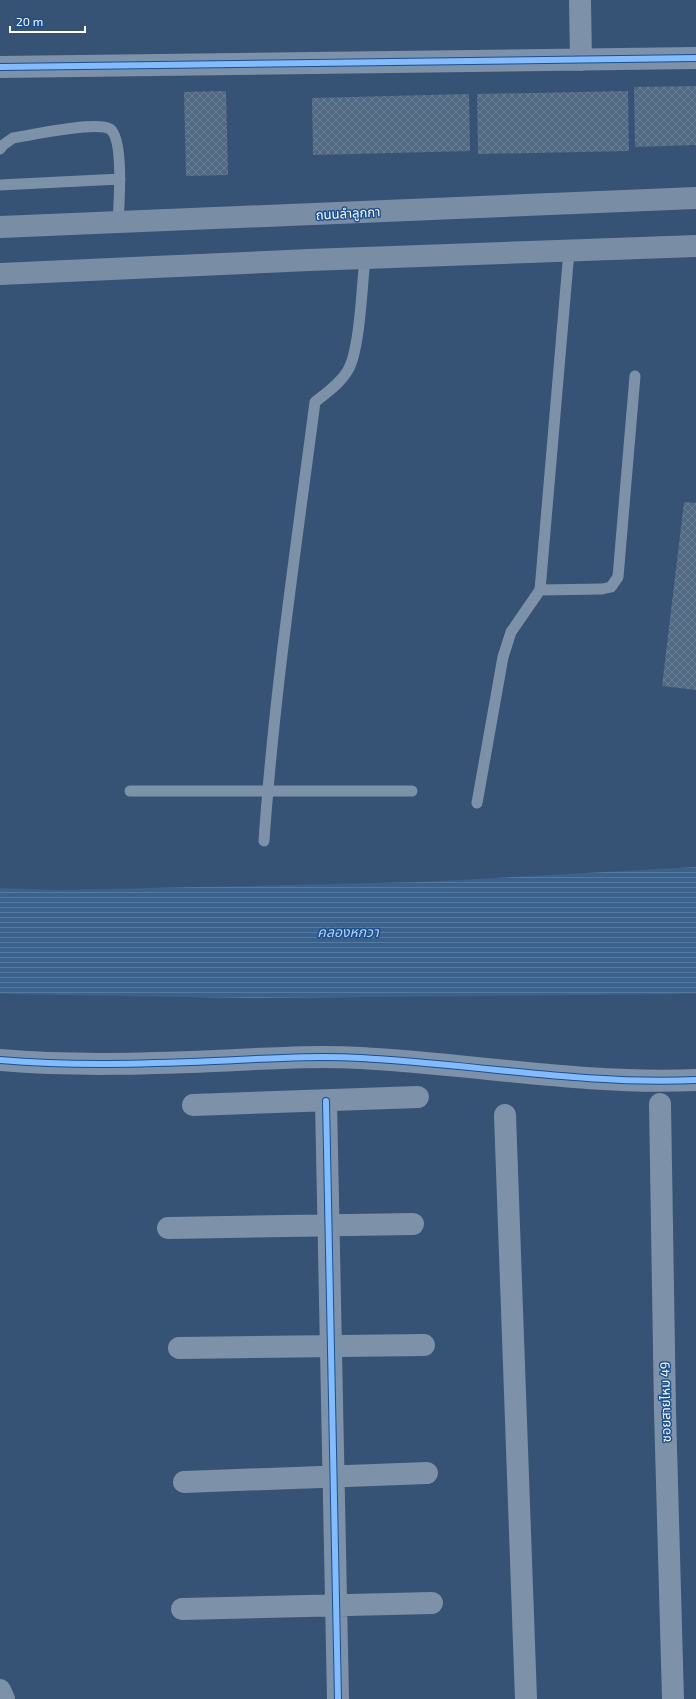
<svg xmlns="http://www.w3.org/2000/svg" width="696" height="1699" font-family="'Exo 2','Noto Sans Thai',sans-serif">
<defs>
<pattern id="water-rules" width="6" height="5" patternUnits="userSpaceOnUse"><rect width="6" height="5" fill="#3b618d"/><path d="M0 2.5h6" fill="none" stroke="#58799e"/></pattern>
<pattern id="building-cross-hatch" width="8" height="8" patternUnits="userSpaceOnUse"><rect width="8" height="8" fill="#526984"/><path d="M0 0l8 8M0 8l8-8" fill="none" stroke="#6c8096"/></pattern>
</defs>
<rect width="100%" height="100%" fill="#365274"/>
<path fill="url(#water-rules)" d="M696,867v127l-447,4 -249,-4v-106l58,2 363,-8z"/>
<path fill="url(#building-cross-hatch)" d="M696,86v59l-61,2 -1,-60z
M226,91l2,84 -42,1 -2,-84z
M628,91l1,60 -151,3 -1,-60z
M469,94l1,57 -157,4 -1,-57z
M684,502l12,1v187l-34,-4z"/>
<g fill="none" stroke-linecap="round" stroke-linejoin="round">
<path stroke="#7d92a8" stroke-width="11" d="M0,149l3,-4 10,-7c19,-3 83,-17 97,-9 14,10 9,76 8,93
M0,185l120,-6
M540,590l62,-1 9,-2 7,-10 17,-201
M130,791h282
M477,803l26,-146 8,-25 29,-42 29,-339
M264,841c10,-147 32,-293 51,-439 11,-9 26,-19 33,-32 12,-20 14,-86 17,-112"/>
<path stroke="#7d92a8" stroke-width="22" d="M580,0l1,60
M0,67l696,-9
M0,1060c71,6 143,4 214,1 49,-2 98,-6 147,-3 112,6 223,27 335,22
M326,1101l12,598
M660,1104l5,307 8,288
M193,1105l225,-8
M505,1115l21,584
M168,1228l245,-4
M179,1348l245,-3
M184,1482l243,-9
M182,1609l250,-6
M0,1690l4,9"/>
<path stroke="#798da4" stroke-width="22" d="M0,227l696,-29
M0,274l309,-14 387,-14"/>
<g stroke="#1b4f8f" stroke-width="8">
<path id="cycleway" d="M0,67l696,-9
M0,1060c71,6 143,4 214,1 49,-2 98,-6 147,-3 112,6 223,27 335,22
M326,1101l12,598"/>
</g>
<use href="#cycleway" stroke="#80bcff" stroke-width="6"/>
</g>
<g text-anchor="middle" stroke-width="3" stroke-linejoin="round" paint-order="stroke">
<g font-size="13" fill="#fff" stroke="#1b4f8f">
<text transform="translate(348 213) rotate(-3)" y="5">ถนนลำลูกกา</text>
<text transform="translate(665 1402) rotate(-91)" y="5">ซอยสายไหม 49</text>
</g>
<g font-size="14" font-style="italic" fill="#b5d3f5" stroke="#1b4f8f">
<text x="348" y="937">คลองหกวา</text>
</g>
</g>
<path d="M10 26v6h75v-6" fill="none" stroke="#ffffff" stroke-width="2"/>
<text x="16" y="26" font-size="12" fill="#ffffff" stroke="#1b4f8f" stroke-width="3" paint-order="stroke">20 m</text>
</svg>
